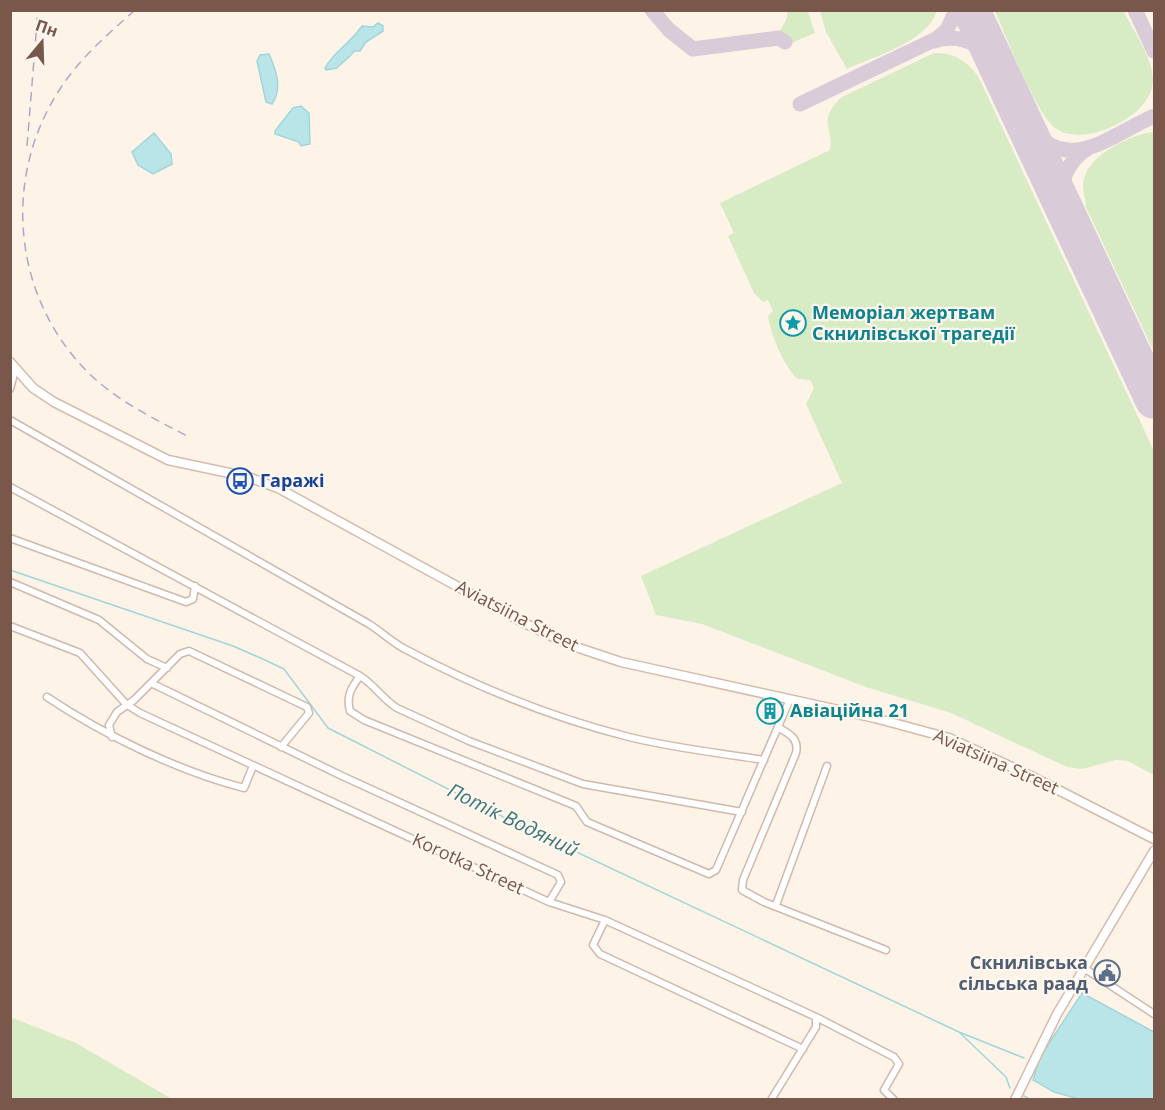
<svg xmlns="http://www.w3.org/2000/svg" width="1165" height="1110" font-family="'Open Sans',sans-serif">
<rect width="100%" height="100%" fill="#fdf3e7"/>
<path fill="#d7ecc4" d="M787,11h21l7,22 -26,11 -10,-11 8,-15z
M820,11v-1l117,1c-10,31 -62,45 -90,58l-21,-37z
M995,11h129c9,20 30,48 29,71 -2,35 -70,67 -98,46 -19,-14 -49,-92 -60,-117z
M934,53c22,0 32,8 44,23l176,375v324l-26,-14 -12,-1 -34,9 -15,-2 -116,-54 -85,-26 -164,-63 -46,-9 -15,-39 201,-93 -36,-79 8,-16 -4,-8 -12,-1c-13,-10 -28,-46 -30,-63l5,-5 -5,-11 -5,2 -9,-9 -26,-57 6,-3 -14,-30 110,-53c4,-23 -14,-29 12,-53z
M1154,132v220l-68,-145c0,-10 -5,-18 -2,-28 5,-24 47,-45 70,-47z
M10,1017l66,26 96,56h-161z"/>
<path fill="#bae5e8" stroke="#a0d6db" stroke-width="1.5" d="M378,23l5,3v5l-17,11 -6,9h-6c-4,7 -12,11 -17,17l-11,2 -1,-2c9,-17 27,-26 37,-42l11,1z
M269,54c7,16 14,34 3,50l-6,-2 -9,-41 3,-6z
M301,106l8,7 1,31 -9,2 -2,-4 -24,-8v-3l18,-23z
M154,133l17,21 1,10 -19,10 -15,-9 -6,-13z
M1082,993l72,39v67h-75l-25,-7 -21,-12 7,-23z"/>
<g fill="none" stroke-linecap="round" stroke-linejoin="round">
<path stroke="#a0d6db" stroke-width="1.5" d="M10,570l223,76 32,14 19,9 44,59 191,97 440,207 47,45 4,11
M959,1032l65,26
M1024,1096l7,4"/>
<path stroke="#d9ccd8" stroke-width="15" d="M652,10l17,20 24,19 86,-11 6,4
M1135,10l19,41
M934,41c26,-8 46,2 62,23
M800,104l136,-65 11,-9 9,-20
M1023,121c44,56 79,19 131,-5
M1065,210c-9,-24 2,-49 23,-62"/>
<path stroke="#d9ccd8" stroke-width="38" d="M971,10l183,390"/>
<g stroke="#d0b9ac" stroke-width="9">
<path id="street" d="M10,389l5,-19
M10,420l359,204c11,7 22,17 34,24 71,38 147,69 226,89 44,11 90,16 135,23
M10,487l350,189c16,10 22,23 37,32l72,33 114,43 159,28
M10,538l176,64 7,-3 2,-13
M10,582l89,38 48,39 20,9
M10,626l70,27 46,51 14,9 409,189 56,18 211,97 78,40 5,7 -15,26 10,10
M360,676c-9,12 -14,20 -10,35l14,9 212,86 11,16 122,52 7,-4 74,-171
M151,683l189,92 218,100 3,7 -12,20
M47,697c57,38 131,74 197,91l9,-22
M779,728c11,6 20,11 17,25l-53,127 -1,10 22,12 122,48
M112,737l-3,-12 8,-13 17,-12 46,-46 9,-3 118,56 2,6 -28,34
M776,905l51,-139
M605,920l-12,25 7,9 203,95
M1084,968l70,46
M771,1100l45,-73v-10"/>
</g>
<g stroke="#d6bbac" stroke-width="11">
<path id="secondary" d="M10,362l23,26 21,14 114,58 80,17 30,11 246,135 46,22 51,17 254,56 74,20 80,37 125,64
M1015,1100l42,-86 97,-163"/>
</g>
<use href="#street" stroke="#fff" stroke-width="6"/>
<use href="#secondary" stroke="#fff" stroke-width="8"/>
<path stroke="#b5a4c8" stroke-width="1.5" stroke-dasharray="9 6" stroke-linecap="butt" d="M135,10c-27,24 -55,48 -75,79 -60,91 -47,215 35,290 27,24 60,40 92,57
M27,146l11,-136"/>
</g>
<defs>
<g id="sight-ring" transform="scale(1.35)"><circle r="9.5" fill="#fff7ee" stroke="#0f9aa8" stroke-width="1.5"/><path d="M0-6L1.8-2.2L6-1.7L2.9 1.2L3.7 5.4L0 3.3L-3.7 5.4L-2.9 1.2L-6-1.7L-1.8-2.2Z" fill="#0f9aa8"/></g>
<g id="bus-ring" transform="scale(1.35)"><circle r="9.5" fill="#fff7ee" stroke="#1a4fb4" stroke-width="1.5"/><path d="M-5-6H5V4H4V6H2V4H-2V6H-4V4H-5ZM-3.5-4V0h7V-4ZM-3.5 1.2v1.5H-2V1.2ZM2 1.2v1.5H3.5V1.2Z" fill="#1a4fb4"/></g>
<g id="building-ring" transform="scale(1.35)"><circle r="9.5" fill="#fff7ee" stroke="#0f9aa8" stroke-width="1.5"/><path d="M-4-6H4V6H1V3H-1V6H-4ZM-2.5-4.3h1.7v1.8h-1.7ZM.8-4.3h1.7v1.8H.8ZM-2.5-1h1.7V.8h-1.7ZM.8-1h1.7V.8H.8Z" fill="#0f9aa8"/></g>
<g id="civic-ring" transform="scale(1.35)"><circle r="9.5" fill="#fff7ee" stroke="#5c6f8a" stroke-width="1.5"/><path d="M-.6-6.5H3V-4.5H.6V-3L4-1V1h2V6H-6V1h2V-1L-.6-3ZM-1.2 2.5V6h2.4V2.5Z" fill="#5c6f8a"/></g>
</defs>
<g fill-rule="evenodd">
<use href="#sight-ring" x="793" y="323"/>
<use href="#bus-ring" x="240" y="481"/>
<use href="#building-ring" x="770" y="711"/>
<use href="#civic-ring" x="1107" y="973"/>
</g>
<g text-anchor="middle" stroke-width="4.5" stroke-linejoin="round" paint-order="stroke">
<g font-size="18" font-weight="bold" fill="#0d838f" stroke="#fff7ee" text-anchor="start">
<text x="812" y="319">Меморіал жертвам<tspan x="812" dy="21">Скнилівської трагедії</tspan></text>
<text x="790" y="717">Авіаційна 21</text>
</g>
<g font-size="18" font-weight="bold" fill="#164399" stroke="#fff7ee" text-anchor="start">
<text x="260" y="487">Гаражі</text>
</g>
<g font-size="18" fill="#79574a" stroke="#fff7ee">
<text transform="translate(517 616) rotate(27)" y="6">Aviatsiina Street</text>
<text transform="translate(996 762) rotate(24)" y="6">Aviatsiina Street</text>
<text transform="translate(468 864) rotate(25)" y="6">Korotka Street</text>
</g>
<g font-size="18" font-weight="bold" fill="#4e5e75" stroke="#fff7ee" text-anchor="end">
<text x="1088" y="969">Скнилівська<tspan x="1088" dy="21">сільська раад</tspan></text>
</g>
<g font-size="20" font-style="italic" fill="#3c787e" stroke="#fff7ee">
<text transform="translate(513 820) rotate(26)" y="7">Потік Водяний</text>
</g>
</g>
<rect width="1165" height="1110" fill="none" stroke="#79574a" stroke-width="24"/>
<g transform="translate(42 42) rotate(19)" stroke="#fff7ee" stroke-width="4.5" paint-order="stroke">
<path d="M0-4.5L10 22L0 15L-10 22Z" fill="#79574a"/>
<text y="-9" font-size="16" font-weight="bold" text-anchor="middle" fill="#79574a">Пн</text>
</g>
</svg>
